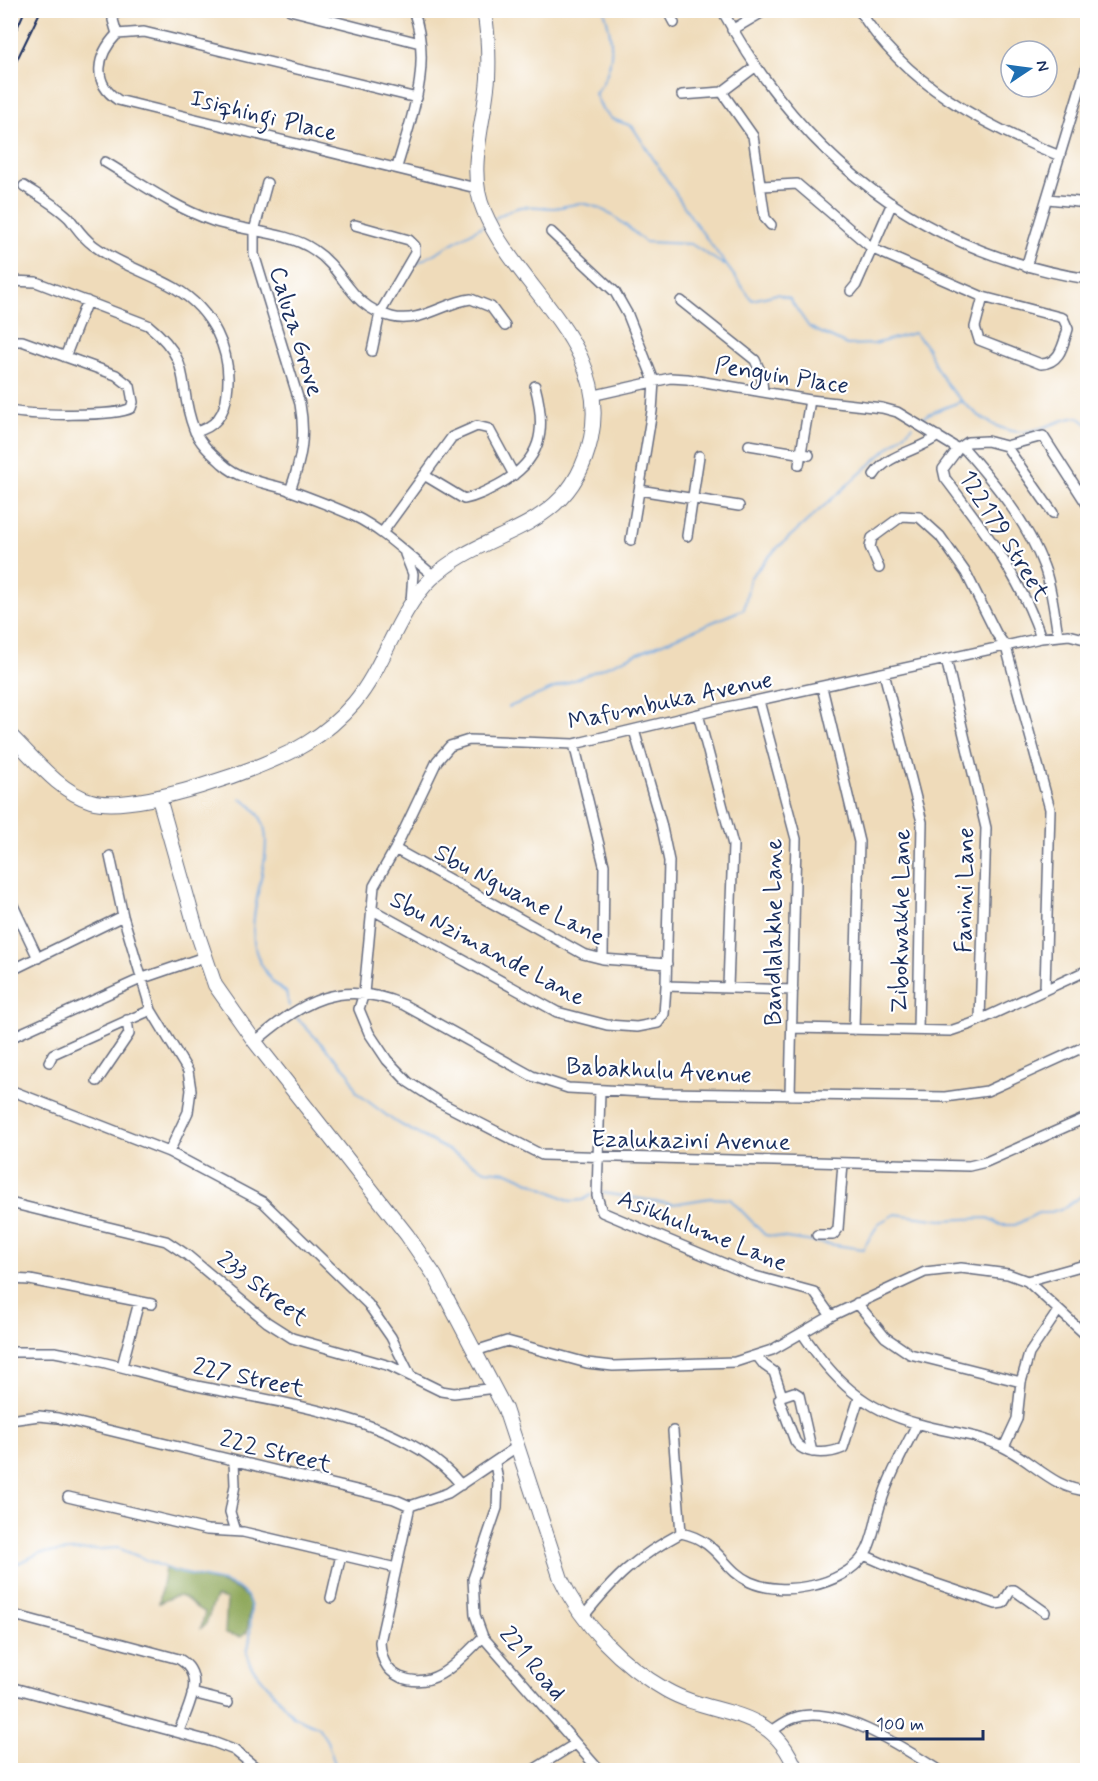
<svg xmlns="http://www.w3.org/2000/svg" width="1098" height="1781" font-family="Mynerve,sans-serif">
<rect width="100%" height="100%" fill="#fff"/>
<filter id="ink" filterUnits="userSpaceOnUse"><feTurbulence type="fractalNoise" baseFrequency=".0167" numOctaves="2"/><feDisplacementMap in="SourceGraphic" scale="12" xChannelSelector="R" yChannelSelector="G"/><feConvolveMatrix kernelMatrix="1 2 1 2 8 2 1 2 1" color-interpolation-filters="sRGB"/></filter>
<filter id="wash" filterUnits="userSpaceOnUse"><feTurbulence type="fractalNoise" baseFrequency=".008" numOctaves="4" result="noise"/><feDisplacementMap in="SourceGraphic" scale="24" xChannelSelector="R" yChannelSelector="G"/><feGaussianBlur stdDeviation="1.35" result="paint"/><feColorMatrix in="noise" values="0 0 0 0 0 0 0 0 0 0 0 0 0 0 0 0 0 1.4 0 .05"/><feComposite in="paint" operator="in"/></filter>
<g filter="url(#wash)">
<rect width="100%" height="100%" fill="#efdbba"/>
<path fill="#8ea75a" stroke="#546b5c" stroke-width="1.5" d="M165,1568c20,8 81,14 85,36 1,8 -2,20 -3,28l-6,5 -16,-4 2,-33 -11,-3 -11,29 -4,2 4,-16c-21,-6 -13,-26 -46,-9z"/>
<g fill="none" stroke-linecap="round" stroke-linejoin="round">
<path stroke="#70a7de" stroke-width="2" d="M604,10c10,31 12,58 -9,84l7,15 10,10 20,7 61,94 59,80 25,-6 12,4 20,29 38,18 27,-1 40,-11c14,11 15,20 22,34 15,28 51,64 85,65 20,0 37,-13 57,-15l10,8
M494,219c27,-16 29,-13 59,-11 10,0 22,-6 32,-4 22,3 44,24 60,38l46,2 33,21
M411,267l73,-42
M919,421l9,-7 34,-13
M509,707l235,-98 6,-31 25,-28 138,-124
M241,799c61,33 -14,115 23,170 6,10 11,17 22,23l3,14
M297,1018l52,55 8,20 37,28 91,49 23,2 63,29 12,-1 8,-5
M603,1193l70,11 37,-6 20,1 35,36 98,14 16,-26 16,-9 46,6 47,-2 13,7h14l23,-12h10l18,-6 22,-16
M10,1567l30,-14 78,-5 58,24 48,10 14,6 9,8 4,11 -1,32 -3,14 5,14 41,49 25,11 9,14 10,29"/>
</g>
</g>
<g filter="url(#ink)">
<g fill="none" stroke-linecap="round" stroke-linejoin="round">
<g stroke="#656b7e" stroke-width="12">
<path id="street" d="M115,10l-2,10 4,14c-20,21 -26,48 1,66l358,88
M290,10l130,33
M667,10l7,13
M722,10c79,146 199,243 366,269
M859,10c46,73 123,115 201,146
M1087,10l1,3
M732,30l34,-20
M117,34l27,-2 273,66
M722,92l31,44 12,82 6,7
M682,95l40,-3 33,-25
M105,162c35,21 70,46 108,59 30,10 76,11 101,29 32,21 34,56 78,67 28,7 53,-15 79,-18l20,8 14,19
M397,167c15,-51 36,-103 16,-157
M267,183l-13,48v23l46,150c6,33 1,56 -10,87
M24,186c15,10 32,19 45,32 8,10 14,20 24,27 25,19 56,28 82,43 37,22 58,63 52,105 -2,21 -11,34 -32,39
M762,186l35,-2 76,65 110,48 80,21 5,11c-5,15 -7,34 -27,35l-62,-24 -4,-13 8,-30
M1048,199l40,4
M355,225l54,15 6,6v7l-35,60 -8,38
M551,232l64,60 13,23 26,66 -2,30 -21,129
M1026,267l62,-205
M10,281l26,1 112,43c48,39 28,58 46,104 6,15 18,25 29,35 16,15 42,19 63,25 22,8 46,17 68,27 29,14 54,39 80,60
M851,291l5,-6 36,-82
M681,301l74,59 6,13 2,18
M10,341h12l94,34 14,11 3,16 -2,6c-15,9 -102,7 -121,3
M65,357l22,-56
M591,396l79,-18 17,1 123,21 72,8 15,4 61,37
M749,445l60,10
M962,446c31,35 66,77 82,121 8,21 10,45 14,68
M1006,446l47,67
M799,465l11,-65
M424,475l40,24c12,-2 23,-8 34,-14 44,-24 49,-54 37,-99
M874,475c15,-22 43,-23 64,-39
M639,490l100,16
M382,533l70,-96 25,-11 12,3 25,46
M687,536l12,-80
M405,554l8,20 -2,27
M879,568l-9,-21 2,-9 30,-22 17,1 21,19 26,37 30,60 10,14 44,162 -5,180
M1041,638c-19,-59 -59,-111 -96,-160l-2,-9 15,-20 10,-7 19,-1 19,5 37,-10 45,70
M1088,640l-19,-5 -28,3 -309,68 -158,38 -105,-4 -19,6 -13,15 -42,88 -21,37 -10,107 -5,16 10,24 18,27 21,22 31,20 103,53 427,11 17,-4 102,-45
M946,659l40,169 -6,191
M884,673l38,149 -4,208
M822,687l37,155 -5,188
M759,701l37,138 -6,256
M698,714l35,131 -5,142
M574,744l30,121 -1,94
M395,849l188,105 20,5 64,5
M110,856l13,60 28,94 37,61 3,19 -3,22 -19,40
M10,899l28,59
M371,909l186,103 50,13 30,2 21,-4 6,-9 2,-28 3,-125 -8,-38 -27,-93
M10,971l113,-55
M666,986l127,4
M793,1028l157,3 21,-7 117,-54
M10,1038l133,-60 61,-21
M255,1042c47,-41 87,-64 149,-37l128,71 36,12 94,5 283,4 42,-6 101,-46
M49,1062l4,-8 98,-44
M97,1081l32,-47 -2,-14
M10,1090l159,62 94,50 105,102 23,33 19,38
M600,1090l-3,106 5,16 149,63 63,17 17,24
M10,1203l156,38 21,14 80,67 25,16 98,28 51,25 13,2 41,-5
M817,1235h16l5,-6 5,-66
M10,1279l20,1 122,24
M1027,1281l61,56
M857,1303l28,34 25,17 111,28
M802,1333c31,46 61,77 117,91 27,8 58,10 84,23 30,14 50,42 85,44
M475,1351l32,-10 80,22 26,3 122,-4 37,-12 59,-34 94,-44 36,-4 47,6 19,7 61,-17
M10,1352h45l26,5c39,9 77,20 116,29 82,17 209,30 264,99
M758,1357l6,8 10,7 8,24
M122,1366l17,-64
M782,1396l-3,3 16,42c9,15 34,13 48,7l16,-50
M782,1396l12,-4 5,3 13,57
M10,1420l29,-4 19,2 336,81 16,7 38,-13 70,-47
M673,1431l8,102
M1004,1447l13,-28 4,-37 8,-28 29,-43
M234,1461l1,24 -5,27 6,19
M495,1463l3,18 -1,27 -24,71 2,36 8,22 116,133
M68,1497l139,33 36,2 153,36
M410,1506l-30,136c1,15 5,28 20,35 35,15 60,-18 83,-40
M864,1555l43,19 89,30 7,-1 8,-13h3l31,22
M331,1598l10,-43
M10,1614l169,45c28,16 9,48 0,72
M583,1617c32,-40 52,-59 98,-84 38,8 41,36 69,49 33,15 93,4 114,-27 10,-14 11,-36 17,-52 8,-27 23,-53 36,-79
M10,1687l203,55 21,8 25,20
M192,1693l36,9
M770,1732c8,-5 15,-11 24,-14 43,-15 110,30 144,52
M533,1770l42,-26"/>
</g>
<g stroke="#656b7e" stroke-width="16">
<path id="secondary" d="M10,735c24,23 48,56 81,66 44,13 176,-33 216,-58 18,-11 33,-24 47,-40 31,-37 42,-90 77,-124 56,-54 139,-43 160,-141 20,-94 -75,-150 -107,-227 -18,-41 1,-90 4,-133 1,-22 0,-46 -4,-68
M159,798l37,131 19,56 40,57 152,193 28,41 70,133 56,170c21,46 61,86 105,111 49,28 106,14 130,80"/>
</g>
<use href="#street" stroke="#fff" stroke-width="9"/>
<use href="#secondary" stroke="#fff" stroke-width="14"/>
<path stroke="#1b2f5e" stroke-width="2" d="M10,44l15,-34
M10,74l31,-64"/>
</g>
</g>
<g text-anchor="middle" stroke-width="4.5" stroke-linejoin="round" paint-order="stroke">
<g font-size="24" fill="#1b2f5e" stroke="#fff">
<text transform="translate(264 115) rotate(14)" y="8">Isiqhingi Place</text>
<text transform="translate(297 331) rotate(73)" y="8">Caluza Grove</text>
<text transform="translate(782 375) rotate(9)" y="8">Penguin Place</text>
<text transform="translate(1005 535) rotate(58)" y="8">122179 Street</text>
<text transform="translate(670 700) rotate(-12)" y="8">Mafumbuka Avenue</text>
<text transform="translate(964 890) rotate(-89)" y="8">Fanini Lane</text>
<text transform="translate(520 894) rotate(28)" y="8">Sbu Ngwane Lane</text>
<text transform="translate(900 921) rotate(-89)" y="8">Zibokwakhe Lane</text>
<text transform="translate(773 932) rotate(-90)" y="8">Bandlalakhe Lane</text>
<text transform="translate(488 948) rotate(28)" y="8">Sbu Nzimande Lane</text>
<text transform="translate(659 1070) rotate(3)" y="8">Babakhulu Avenue</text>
<text transform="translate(691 1140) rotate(1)" y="8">Ezalukazini Avenue</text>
<text transform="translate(703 1230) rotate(22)" y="8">Asikhulume Lane</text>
<text transform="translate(263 1288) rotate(37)" y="8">233 Street</text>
<text transform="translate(249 1377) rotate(12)" y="8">227 Street</text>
<text transform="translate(276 1451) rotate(14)" y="8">222 Street</text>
<text transform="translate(533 1663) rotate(50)" y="8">221 Road</text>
</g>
</g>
<rect width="1098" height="1781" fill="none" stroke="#fff" stroke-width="36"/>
<g transform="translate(1029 69) rotate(77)"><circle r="28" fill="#ffffff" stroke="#a4acbf" stroke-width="1.5"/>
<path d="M0-4.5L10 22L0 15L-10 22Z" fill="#1f6fb2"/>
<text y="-9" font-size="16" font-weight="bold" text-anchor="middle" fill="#1b2f5e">N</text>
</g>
<path d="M867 1730v9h116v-9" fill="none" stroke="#1b2f5e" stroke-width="3"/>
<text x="876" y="1730" font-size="18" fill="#1b2f5e" stroke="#ffffff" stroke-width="4.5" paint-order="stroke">100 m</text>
</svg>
